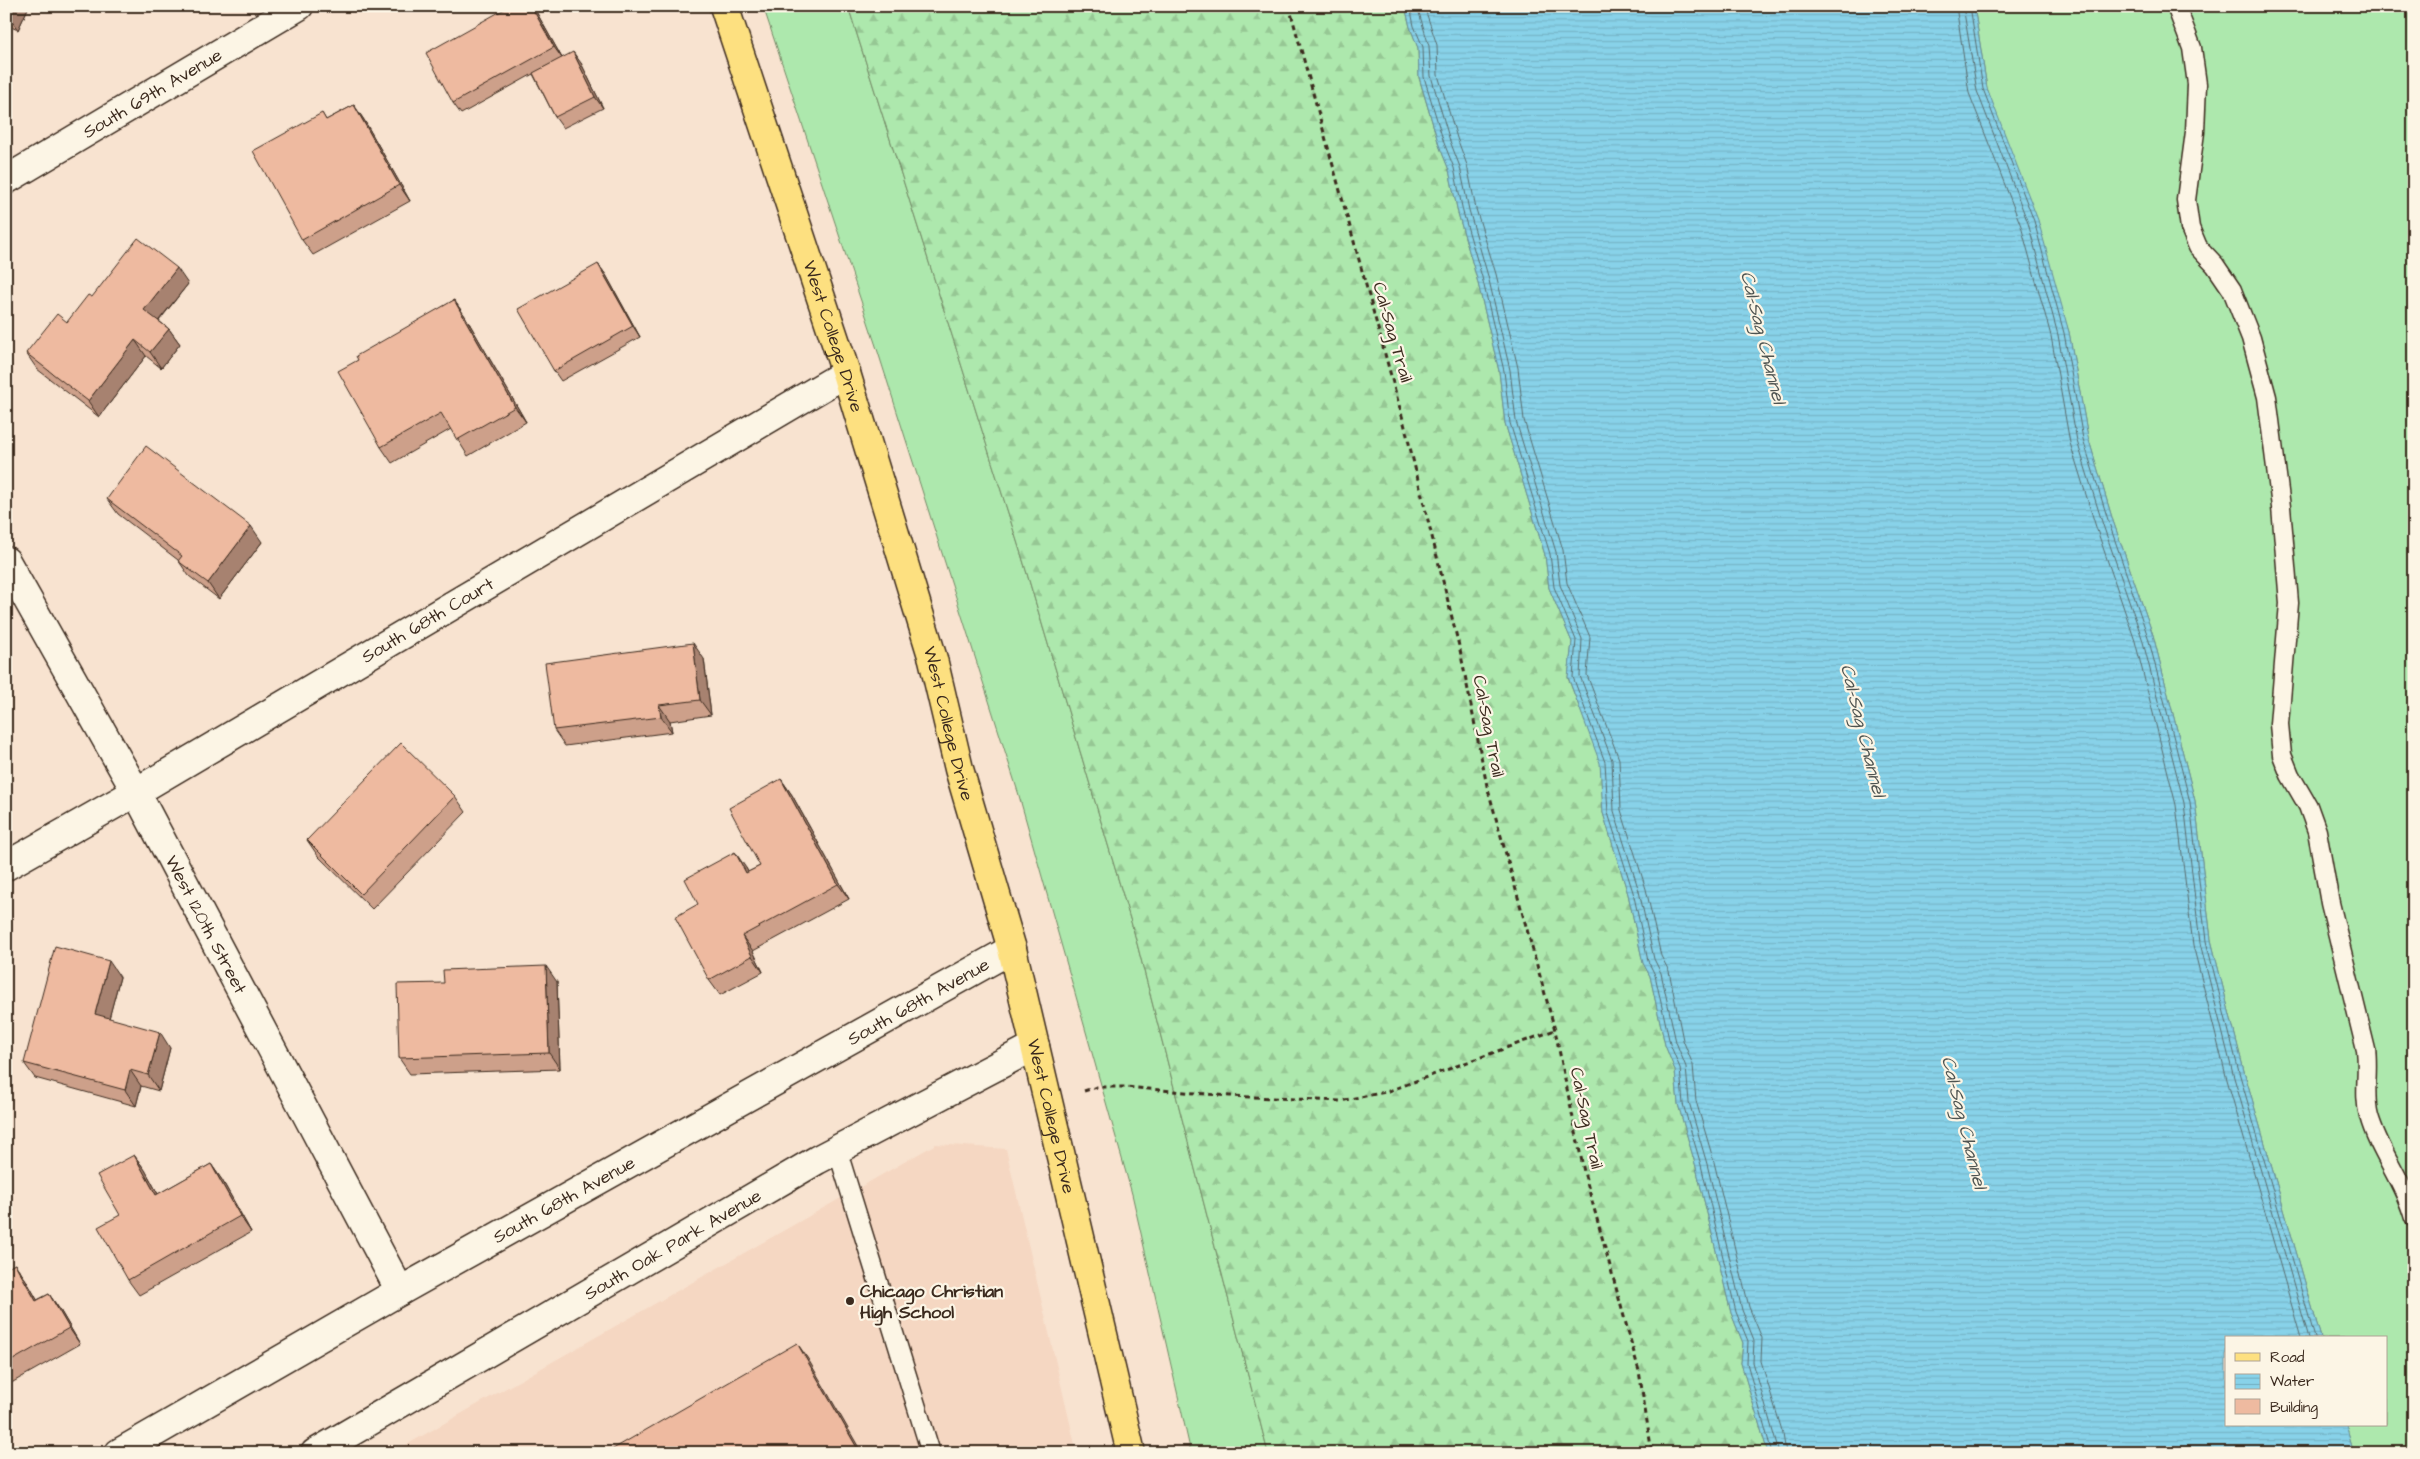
<svg xmlns="http://www.w3.org/2000/svg" width="2420" height="1459" font-family="'Architects Daughter',sans-serif">
<defs>
<pattern id="forest-firs" width="22" height="20" patternUnits="userSpaceOnUse" patternTransform="scale(1.25)"><rect width="22" height="20" fill="#ade8ad"/><path d="M5 1l3.5 6h-7zM16 11l3.5 6h-7z" fill="#96c794"/></pattern>
<pattern id="water-rules" width="6" height="5" patternUnits="userSpaceOnUse" patternTransform="scale(1.25)"><rect width="6" height="5" fill="#88d2e9"/><path d="M0 2.5h6" fill="none" stroke="#76b4c7"/></pattern>
</defs>
<rect width="100%" height="100%" fill="#f8e3d0"/>
<filter id="ink" filterUnits="userSpaceOnUse"><feTurbulence type="fractalNoise" baseFrequency=".02" numOctaves="2"/><feDisplacementMap in="SourceGraphic" scale="10" xChannelSelector="R" yChannelSelector="G"/><feConvolveMatrix kernelMatrix="1 2 1 2 8 2 1 2 1" color-interpolation-filters="sRGB"/></filter>
<g filter="url(#ink)">
<path fill="#f5d7c2" d="M936,1144l70,5 71,304h-685z"/>
<path fill="#ade8ad" stroke="#748966" d="M763,6h85l174,551 112,375 134,521h-77l-59,-259 -114,-402 -140,-440z
M1974,6h440v1447h-60l-8,-28h40v-87h-65l-77,-267 -33,-131 -16,-139 -42,-166 -40,-114 -25,-84 -19,-105 -82,-244z"/>
<path fill="url(#forest-firs)" stroke="#748966" d="M848,6h557l5,21 8,21 1,30 20,67 10,25 9,43 19,66 22,92 6,52 40,132 4,33 23,54 -4,36 33,85 2,50 25,81 15,69 7,13 15,69 10,25 3,34 18,63 35,146 12,30 -2,20 27,90h-500l-134,-521 -112,-375z"/>
<path fill="url(#water-rules)" stroke="#698f98" d="M1405,6h569l13,82 51,132 31,112 19,105 25,84 40,114 42,166 16,139 33,131 77,267h-95v87h120l8,28h-586l-27,-90 2,-20 -12,-30 -35,-146 -18,-63 -3,-34 -10,-25 -15,-69 -7,-13 -15,-69 -25,-81 -3,-50 -32,-86 4,-35 -23,-54 -4,-33 -40,-132 -6,-52 -22,-92 -19,-66 -9,-43 -10,-25 -20,-68 -1,-29 -8,-21z"/>
<g fill="none" stroke-linecap="round" stroke-linejoin="round">
<path stroke="#5a6d6f" stroke-width="1" d="M1410,6l4,20 9,21 1,30 20,66 10,25 9,44 19,65 22,94 6,52 40,131 4,33 22,53 -3,37 32,85 3,51 25,79 15,69 7,14 15,69 10,24 3,36 18,61 35,147 12,29 -1,22 25,90
M1417,6l12,40 2,30 19,65 10,26 9,43 19,66 22,94 6,51 40,131 4,33 22,54 -2,37 32,84 2,51 25,80 15,68 7,14 15,69 10,25 3,35 18,62 35,146 12,30 -1,22 26,91
M1424,6l13,39 1,30 19,63 10,27 9,44 20,65 22,94 6,52 39,130 4,33 23,54 -3,38 32,84 2,51 25,79 15,67 8,15 14,69 10,25 3,36 18,61 35,145 13,31 -1,23 22,73 3,19
M1956,6l13,87 52,133 30,110 19,107 26,84 39,114 41,164 17,140 33,131 75,262
M1963,6l14,85 51,132 30,112 19,106 26,84 39,113 42,165 16,140 33,131 76,264
M1970,6l13,83 51,132 30,112 19,106 26,84 39,114 42,165 16,139 33,131 76,266"/>
<g stroke="#3b2a1e" stroke-width="21">
<path id="lane" d="M2176,6l16,42 5,36 -2,48 -9,68 4,28 8,19 17,18 17,25 19,48 16,59 14,110 8,96 -10,121 3,31 8,20 18,31 9,25 13,72 36,147c3,22 -3,44 3,66 10,36 35,65 45,102
M837,1149l94,304"/>
</g>
<g stroke="#3b2a1e" stroke-width="31">
<g id="street">
<path id="s1" d="M6,180l293,-174"/>
<path id="s2" d="M6,561l130,231 264,499"/>
<path id="s3" d="M6,866l130,-74 710,-419"/>
<path id="s4" d="M119,1453l281,-162 612,-342"/>
<path id="s5" d="M315,1453l502,-293 218,-114"/>
</g>
</g>
<g stroke="#3b2a1e" stroke-width="31">
<g id="primary">
<path id="s6" d="M724,6l122,367 87,286 26,110 53,180 119,504"/>
</g>
</g>
<path stroke="#3b2a1e" stroke-width="3" stroke-dasharray="5 4" stroke-linecap="butt" d="M1289,6l115,417 56,227 27,136 68,244 29,142 55,199 13,82
M1084,1091l13,-4h29l104,9 110,5 46,-9 169,-62"/>
<use href="#lane" stroke="#fcf5e5" stroke-width="18"/>
<use href="#street" stroke="#fcf5e5" stroke-width="28"/>
<use href="#primary" stroke="#fde080" stroke-width="28"/>
</g>
<path fill="#cda08a" stroke="#3b2a1e" d="M6,6h23l-11,24 -12,-5z
M510,6h23l29,52 19,5 22,45 -40,20 -8,-11 -22,-43 -72,40 -8,-11z
M354,105l10,15 46,81 -97,54 -11,-15 20,-127 4,7z
M598,264l8,11 34,62 -79,44 -7,-10z
M188,284l-29,37 10,8 11,15 -19,24 -15,-12 -47,61 -62,-48 -11,-16 41,-31z
M454,300l11,16 61,106 -58,34 -17,-27 -59,34 -11,-16 -23,-87z
M107,499l155,43 -43,57 -30,-23 -11,-16 -60,-46z
M704,659l7,56 -41,6 2,11 -107,14 -11,-16z
M781,779l11,16 57,104 -96,52 10,21 -43,23 -11,-15 -11,-76 48,-36 2,4 12,-6z
M455,796l11,16 -94,97 -54,-53 -11,-16z
M120,977l-11,41 61,30 -11,43 -18,-5 -5,20 -101,-28 -11,-15z
M557,982l3,87 -150,5 -11,-16z
M134,1155l11,15 13,24 53,-30 11,16 29,52 -112,63 -11,-15 -8,-65z
M15,1264l11,16 11,20 12,-6 11,16 20,34 -74,42v-117z"/>
<path fill="#a78270" stroke="#3b2a1e" d="M11,6h18l-11,24 -11,-16z
M531,6h2l1,2 28,50 -8,-11z
M573,52l8,11 22,45 -8,-11z
M354,105l10,15 46,81 -11,-16z
M598,264l8,11 34,62 -7,-11z
M177,268l11,16 -33,41 -11,-15z
M454,300l11,16 61,106 -11,-15z
M169,329l11,15 -19,24 -11,-16z
M135,340l11,16 -47,61 -11,-16z
M251,526l11,16 -43,57 -11,-16z
M693,643l11,16 7,56 -11,-15z
M659,705l11,16 2,11 -11,-15z
M781,779l11,16 57,104 -11,-15z
M735,852l11,16 11,21 -11,-16z
M742,936l11,15 10,21 -11,-16z
M109,961l11,16 -14,53 -11,-16z
M546,966l11,16 3,87 -11,-16z
M160,1032l10,16 -11,43 -11,-16z
M130,1070l11,16 -5,20 -11,-16z
M134,1155l11,15 22,41 -11,-16z
M211,1164l11,16 29,52 -11,-16z
M15,1264l11,16 21,37 -11,-16z
M49,1294l11,16 20,34 -11,-16z
M797,1343l11,16 54,94h-2z"/>
<path fill="#eebaa0" stroke="#3b2a1e" d="M6,6h5l-4,8h-1z
M510,6h21l23,41 -101,56 -27,-50z
M573,52l22,45 -40,20 -22,-44z
M354,105l45,80 -97,55 -49,-89 69,-38 4,7z
M138,238l39,30 -33,42 25,19 -19,23 -15,-12 -47,61 -62,-48 31,-39 10,8 21,-27 4,2z
M598,264l35,62 -79,45 -36,-62z
M454,300l61,107 -58,33 -16,-27 -60,34 -43,-76 20,-11 -2,-4z
M146,446l105,80 -43,57 -30,-22 4,-5 -75,-57z
M693,643l7,57 -41,5 2,12 -107,13 -9,-67z
M401,743l54,53 -94,98 -54,-54z
M781,779l57,105 -96,52 10,20 -43,24 -34,-63 23,-13 -13,-25 50,-27 11,21 14,-7 -31,-58z
M55,946l54,15 -14,53 65,18 -12,43 -18,-5 -5,20 -101,-27z
M546,966l3,87 -150,5 -2,-74 47,-1 -1,-13z
M134,1155l22,40 55,-31 29,52 -112,64 -30,-53 22,-12 -23,-40z
M15,1264l21,37 13,-7 20,34 -63,36v-95z
M797,1343l63,110h-254z"/>
</g>
<circle fill="#3b2a1e" stroke="#fcf5e5" stroke-width="2" cx="850" cy="1301" r="5"/>
<g text-anchor="middle" stroke-width="4.5" stroke-linejoin="round" paint-order="stroke">
<g font-size="18" fill="#3b2a1e" stroke="#fcf5e5">
<text dy="6" stroke="none"><textPath href="#s1" startOffset="170">South 69th Avenue</textPath></text>
<text transform="translate(1393 332) rotate(74)" y="6">Cal-Sag Trail</text>
<text dy="6" stroke="none"><textPath href="#s6" startOffset="348">West College Drive</textPath></text>
<text dy="6" stroke="none"><textPath href="#s3" startOffset="488">South 68th Court</textPath></text>
<text dy="6" stroke="none"><textPath href="#s6" startOffset="752">West College Drive</textPath></text>
<text transform="translate(1489 726) rotate(79)" y="6">Cal-Sag Trail</text>
<text dy="6" stroke="none"><textPath href="#s2" startOffset="415">West 120th Street</textPath></text>
<text dy="6" stroke="none"><textPath href="#s4" startOffset="918">South 68th Avenue</textPath></text>
<text dy="6" stroke="none"><textPath href="#s6" startOffset="1158">West College Drive</textPath></text>
<text transform="translate(1587 1118) rotate(78)" y="6">Cal-Sag Trail</text>
<text dy="6" stroke="none"><textPath href="#s4" startOffset="512">South 68th Avenue</textPath></text>
<text dy="6" stroke="none"><textPath href="#s5" startOffset="414">South Oak Park Avenue</textPath></text>
</g>
<g font-size="18" font-weight="bold" fill="#3b2a1e" stroke="#fcf5e5" text-anchor="start">
<text x="860" y="1297">Chicago Christian<tspan x="860" dy="21">High School</tspan></text>
</g>
<g font-size="19" font-style="italic" fill="#4e5451" stroke="#fcf5e5">
<text transform="translate(1764 337) rotate(76)" y="7">Cal-Sag Channel</text>
<text transform="translate(1864 730) rotate(76)" y="7">Cal-Sag Channel</text>
<text transform="translate(1965 1122) rotate(76)" y="7">Cal-Sag Channel</text>
</g>
</g>
<rect width="2420" height="1459" fill="none" stroke="#fcf5e5" stroke-width="25"/>
<rect x="12" y="12" width="2395" height="1434" fill="none" stroke="#3b2a1e" stroke-width="2" filter="url(#ink)"/>
<rect x="2225" y="1336" width="162" height="90" fill="#fcf5e5" stroke="#afa495"/>
<rect x="2235" y="1353" width="25" height="8" fill="#fde080" stroke="#afa495"/>
<text x="2270" y="1362" font-size="15" fill="#3b2a1e">Road</text>
<rect x="2235" y="1374" width="25" height="15" fill="url(#water-rules)" stroke="#afa495"/>
<text x="2270" y="1386" font-size="15" fill="#3b2a1e">Water</text>
<rect x="2235" y="1399" width="25" height="15" fill="#eebaa0" stroke="#afa495"/>
<text x="2270" y="1412" font-size="15" fill="#3b2a1e">Building</text>
</svg>
